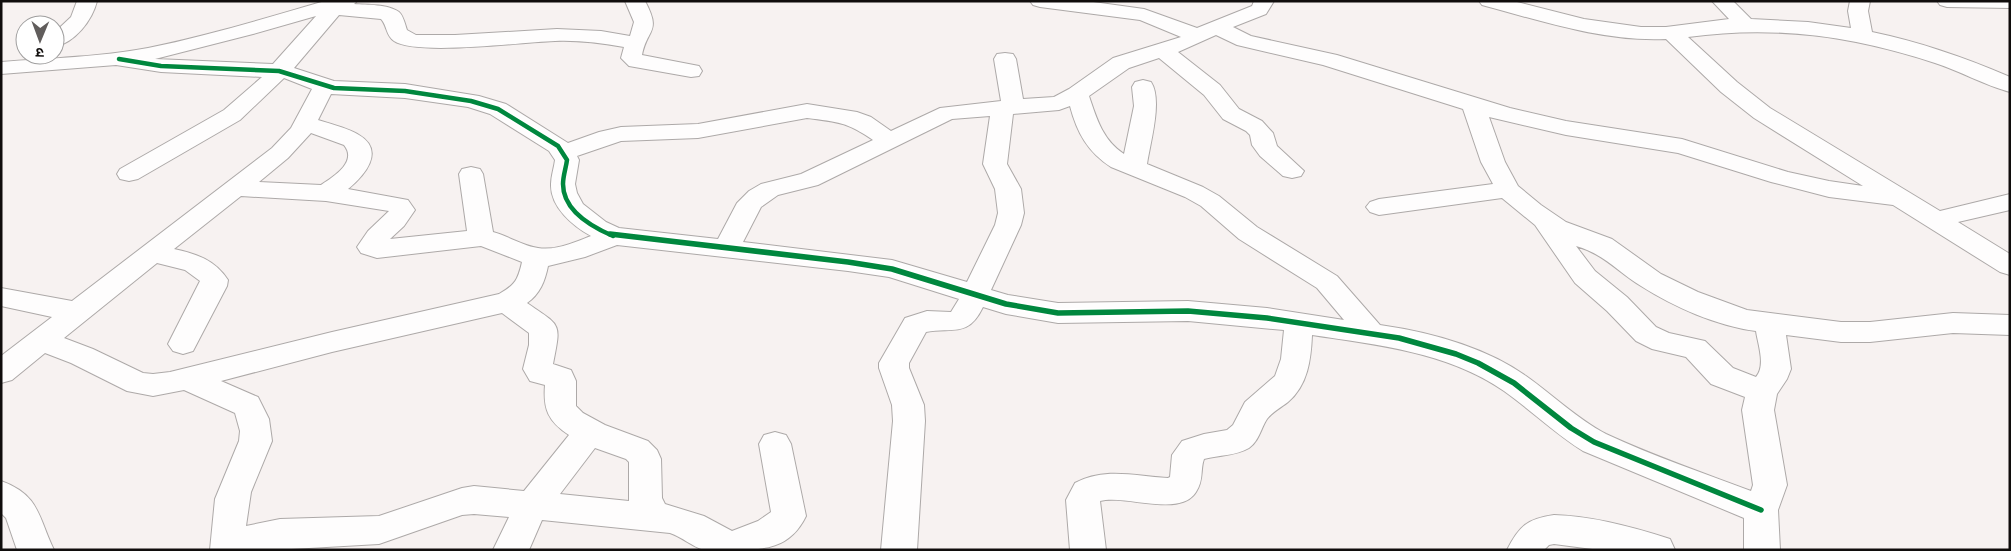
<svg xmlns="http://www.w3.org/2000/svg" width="2011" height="551" font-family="Jost,'Noto Sans Devanagari',sans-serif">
<rect width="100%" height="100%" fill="#f7f2f1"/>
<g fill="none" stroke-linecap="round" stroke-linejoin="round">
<g stroke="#ada9a8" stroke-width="2">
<path id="minor" d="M77,1h20c-5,20 -22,41 -42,46v-15l16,-15z
M325,1h32l-3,3c13,1 34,0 45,8 4,3 6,12 8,18l9,5h39l102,-6 44,2 29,5 4,-14 -9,-21h20c17,32 2,27 -3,54l57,11 3,5 -3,5 -8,1 -62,-11 -8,-8 3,-11c-23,-4 -46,-7 -69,-6 -31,1 -139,15 -161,0 -8,-5 -7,-16 -13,-22l-42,-4 -45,53 40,13 71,3 74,12 27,8 62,39 31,-11 22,-5 77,-3 109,-20 50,8 14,5 20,14 49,-23 61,-7 -7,-42 3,-5 8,-1 8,1 3,5 7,40 31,-2 15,-8 44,-31 68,-21 -41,-17 -100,-13 -7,-2 -3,-4h56l58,8 53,19 55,-22 2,-5h20l-8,13 -33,13 18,9 86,19 173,53 56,13 116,18 106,33 41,9 34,5 -109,-68 -33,-26 -55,-53c-63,3 -124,-18 -184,-34l-3,-4h34l71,18 57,8h25l63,-8 -17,-18h21l18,18 57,3 43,6 -3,-17 2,-10h20l-2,10 4,21c48,10 94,26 138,45v15c-26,-7 -50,-21 -75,-29 -83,-27 -160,-38 -247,-26l49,45 33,26 170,103 70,-17v16l-52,12 52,32v21l-10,-3 -107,-67 -64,-8 -58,-15 -93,-29 -112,-18 -77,-18 16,45 13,24 23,19 25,17 46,17 49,35 37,18 49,18 94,12h29l83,-9 57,2v20l-57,-2 -83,9h-29l-55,-7 5,34 -4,10 -10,15 -3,16 13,75 -9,25 2,40h-36v-32l-161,-67c-29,-18 -52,-41 -79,-60 -56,-39 -126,-46 -192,-56 -1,24 -4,50 -24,67 -6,5 -16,10 -21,17 -6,9 -8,22 -18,29 -13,8 -30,7 -45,11 -4,11 0,21 -8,33 -16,26 -71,2 -96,9l6,49h-36l-4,-50 9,-17c30,-16 60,-7 93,-5l2,-1 2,-22 10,-14 22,-7 23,-4 6,-5 12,-23 30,-26 6,-17 3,-29 -96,-9 -130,2 -52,-9 -23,-7c-15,31 -30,20 -57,25l-17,31v5l15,37 1,16 -8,129h-36l12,-129 -1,-16 -13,-37v-5l26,-45 22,-7 24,1 8,-13 -70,-22 -41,-6 -231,-26 -32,12 -37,9c-3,15 -8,28 -21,37 35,24 34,19 26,61l18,6 5,11v25l7,7 22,12 43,16 9,9 4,9 1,39 3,6 39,12 28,15 26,-10 13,-9 -12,-68 5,-9 11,-3 11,3 5,9 15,72c-16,33 -42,34 -75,34 -8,0 -18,1 -27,0 -11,-3 -22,-13 -34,-17l-128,-13 -13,30h-36l16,-33 -35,-3 -12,1 -83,29 -105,6h-64l5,-51 24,-58 1,-10 -5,-18 -51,-23 -31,6 -26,-5 -56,-28 -26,-10 -33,27 -11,3v-27l51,-39 -51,-11v-18l71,13 200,-153 19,-20 21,-39 -28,-11 -44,42 -102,59 -9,2 -9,-2 -3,-5 3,-5 104,-59 38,-33 -101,-5 -45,-7 -115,9v-12c49,-4 99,-5 147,-14 60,-12 118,-30 177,-47zM316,16l-43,48 -118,-5 98,-25zM1216,35l21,10 86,20 140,44 18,53 12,22 -114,15 -9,3 -4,5 4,5 9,3 123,-17 33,27 40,58 32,28 29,30 16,8 34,8 25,27 34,13 -3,13 11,75 -2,6c-48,-18 -98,-35 -145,-57 -29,-15 -53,-39 -80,-58 -41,-29 -97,-44 -146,-51l-43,-49 -80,-49 -38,-31 -16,-9 -56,-23c3,-21 16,-64 4,-82l-8,-2 -8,2 -3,5 2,19 -10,48c-21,-14 -27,-34 -35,-58l40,-28 30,-10 45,37 19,24 23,12 4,4 2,10 8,11 23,20 9,2 9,-2 3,-5 -27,-25 -4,-13 -11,-12 -23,-12 -19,-24 -42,-33zM331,94l74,4 63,9 22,7 59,37 6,9c-1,8 -4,16 -4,24 -1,23 22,42 40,52 -16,6 -35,15 -53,12 -15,-2 -30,-12 -45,-16l-10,-58 -3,-5 -9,-2 -9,2 -3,5 8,57 -77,8 14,-13 11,-16 -7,-10 -60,-11c16,-13 38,-38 11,-54 -11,-7 -28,-11 -41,-15zM1070,106c7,27 18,46 41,61l74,30 16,9 38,33 78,49 27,32 -77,-12 -79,-7 -130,2 -50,-8 -17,-5 30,-65 3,-12 -3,-24 -14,-25 6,-50 46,-4zM990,116l-7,48 12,25 3,24 -3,12 -28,57 -75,-22 -149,-18 18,-35 17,-12 40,-10 134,-66zM807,118c31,4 40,4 66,22l-72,34 -40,10 -12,7 -12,12 -19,36 -99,-11 -13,-6 -23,-18 -6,-11 -2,-9 4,-24 -2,-4 44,-15 77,-3zM311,133l33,12c14,17 -11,32 -23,40l-62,-3 29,-24zM241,196l85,5 63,10 -21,20 -11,16 4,6 16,5 104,-12 41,16c-4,18 -7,23 -23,32l-167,38 -162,40 -17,2 -10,-1 -50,-24 -29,-11 93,-75 28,7 15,11 -32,63 5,7 10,3 10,-3 34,-65 1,-6c-13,-20 -31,-26 -54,-31zM1576,246c28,8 42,26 65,40 33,21 76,40 115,45 2,14 10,34 0,46l-23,-9 -28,-27 -36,-8 -13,-6 -29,-30 -32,-26zM502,313l27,20v12l-6,24 7,12 15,4c-2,24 3,36 24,50l-45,56 -50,-5 -12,2 -83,28 -99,3 -34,7 5,-34 21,-51 -3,-22 -11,-22 -37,-16 111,-29zM595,448l31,11 3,3v39l-69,-7z
M1937,1h73v7l-63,-1 -7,-2z
M1,481c39,14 37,36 53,69h-37l-11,-32 -5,-5z
M1554,515c39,1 79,12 116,24l5,11h-75l-46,-6 -5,1 -5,5h-37c12,-24 20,-31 47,-35z"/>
</g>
<use href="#minor" fill="#fefdfd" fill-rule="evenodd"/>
<g stroke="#fff" stroke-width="7">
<path id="cycleway-far1" d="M119,59l42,7 118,5 55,17 71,3 66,10 27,8 60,37 9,14c-1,8 -4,16 -4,24 0,27 29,43 50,52"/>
</g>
<g stroke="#fff" stroke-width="9">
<path id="cycleway" d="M610,234l238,28 44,7 114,35 52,9 130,-2 79,7 132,20 57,16 22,9 36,20 57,45 23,14 167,68"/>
</g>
<use href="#cycleway-far1" stroke="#00873e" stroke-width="4.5"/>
<use href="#cycleway" stroke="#00873e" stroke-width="5.5"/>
</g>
<rect width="2011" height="551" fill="none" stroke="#100d0c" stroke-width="5"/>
<g transform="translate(40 40) rotate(181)"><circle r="24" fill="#ffffff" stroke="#9f9e9e"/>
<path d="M0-4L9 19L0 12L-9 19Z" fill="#615d5c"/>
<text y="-8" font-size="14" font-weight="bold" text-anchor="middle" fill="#100d0c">उ</text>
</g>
</svg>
